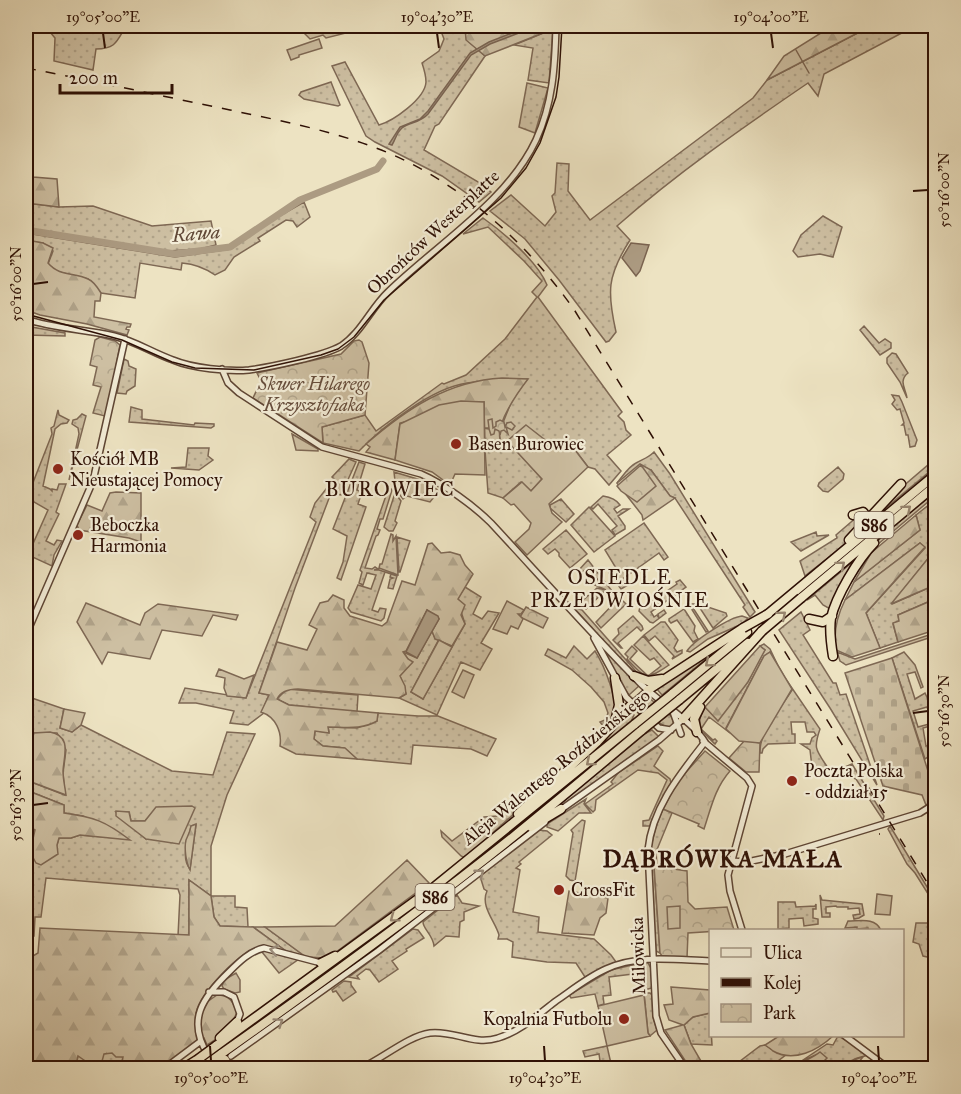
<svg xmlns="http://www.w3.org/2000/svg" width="961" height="1094" font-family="'IM FELL Great Primer',serif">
<defs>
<pattern id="grass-dots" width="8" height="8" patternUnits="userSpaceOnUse" patternTransform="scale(1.5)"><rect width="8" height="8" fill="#cdbfa2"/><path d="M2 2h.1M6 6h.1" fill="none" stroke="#b0a38a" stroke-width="1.8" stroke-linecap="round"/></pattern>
<pattern id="forest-firs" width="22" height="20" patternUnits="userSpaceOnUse" patternTransform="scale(1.5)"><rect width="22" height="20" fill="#cdbfa2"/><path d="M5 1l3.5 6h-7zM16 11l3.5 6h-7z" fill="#b0a38a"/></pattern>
<pattern id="cemetery-stones" width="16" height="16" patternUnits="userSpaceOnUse" patternTransform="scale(1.5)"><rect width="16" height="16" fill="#cdbfa2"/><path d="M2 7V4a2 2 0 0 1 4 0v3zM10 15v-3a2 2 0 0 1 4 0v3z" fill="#b0a38a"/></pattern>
<pattern id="park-crowns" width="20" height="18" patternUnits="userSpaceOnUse" patternTransform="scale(1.5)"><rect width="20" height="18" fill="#cdbfa2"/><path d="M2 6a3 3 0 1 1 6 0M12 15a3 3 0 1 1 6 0" fill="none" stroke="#b0a38a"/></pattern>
</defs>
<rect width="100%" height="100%" fill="#ede3c2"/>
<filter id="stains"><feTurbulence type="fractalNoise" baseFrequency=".00333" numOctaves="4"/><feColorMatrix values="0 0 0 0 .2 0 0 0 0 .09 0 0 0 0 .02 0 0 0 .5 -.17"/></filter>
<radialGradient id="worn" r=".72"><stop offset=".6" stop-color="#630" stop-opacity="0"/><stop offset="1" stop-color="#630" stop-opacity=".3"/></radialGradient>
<path fill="url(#grass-dots)" stroke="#7e6854" stroke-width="1.5" fill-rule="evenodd" d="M45,26h81c-9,15 -10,23 -30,23l-3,21 -39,-9 1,-23z
M297,26h27l9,4 1,-4h12v7l-20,5 -3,-3 -13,4z
M439,26h26l2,14 18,16 -46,68 -4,2 -11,24 56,33 11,9 -12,10 -37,-26 -67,-34 -9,-6 -34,-70 13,-4 34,63c14,-4 46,-26 47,-43 0,-6 -2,-13 -4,-19l17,-12 5,-12z
M871,26h44l-91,48 -6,22 -10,-13c-66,45 -132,91 -191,143l13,14c-23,36 -23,52 -14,92l-7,9 -3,1 -47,-62 -34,-41 -35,-28 21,-16 34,31 11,-14 -4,-16 3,-3 2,-30 12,1 -1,27 22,29 163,-122 14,-18z
M553,29l-4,54 -21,-3 5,-32 -19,-3z
M331,82l9,23 -2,1 -34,-7 -5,-4 2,-3z
M527,83l21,5 -13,45 -16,-6z
M304,202l6,15 -13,10 -4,-6 -7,-1 -28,18 2,3 -26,16 -9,13 -10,5c-10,-7 -21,-11 -33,-12l-1,7 -41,-7 -5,35 -34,-5 -13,-14 -33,-8 -7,-7 5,-13 -10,-8 -17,-2v-8l149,24 56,-8 38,-27z
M26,203l33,4 34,-1 59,20 59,-5 5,24 -16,4 -32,2 -142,-23z
M823,216l19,11 -9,30 -13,-3 -22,3 -5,-6 8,-16z
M483,218c20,14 55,44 64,67l-9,12 84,115 -4,4 6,6 2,8 5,5 -24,20 14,16 -12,14 -14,-16 -7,-2 -13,-17 -67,-9 34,38 -11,12 -10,-9 -18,16 -15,-5 -3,-43 15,-11 -1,-6 13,-33 15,-21c-20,1 -40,1 -60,4 -35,5 -84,43 -108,68l-36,-8 -1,-16 43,-12 11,16 66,-48 2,1 22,-9 39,-36 32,-42 -5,-5 10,-11 -18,-20 -36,-34 -25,7z
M26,326l39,7v3l-39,-1z
M864,326l15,17 6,-4 6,4v5l-11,7 -20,-25z
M892,353l4,1 12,19c-10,8 -2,16 -1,25l-7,-16 -13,-19v-5z
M124,359l4,2 1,5 7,3 -1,17 -8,5 -1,3 -9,-1z
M892,395l7,1 3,6 15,38 -2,6 -5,1 -2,-12h-2l-2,-10h-2l2,-2 -4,-14 -3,1 -5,-6 3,-4z
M131,407l11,3v9l52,6 1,-2 19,1v2l-3,2 -82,-6z
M58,410l1,5 10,5 -2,3 -6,1 -6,5 -12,57 7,3 2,2v-2l5,1 2,-6h7l-10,28 3,2 -13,27 8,4 3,-5 5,1 -8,14 -2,11 -24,-11 20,-45 -21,-12 25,-64 -1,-6 3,-2z
M82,414l4,2 -17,64 10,-46 -1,-6 -6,-4 1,-4 4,-1z
M188,448h21l-1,8 5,4 -14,10 -28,-2 15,-1z
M654,452l16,22 85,138 -5,5 -7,-10 2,-2 -70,-107 -5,-2 -19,-26 -34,13c6,-7 11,-16 19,-20 7,-4 12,-5 18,-11z
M349,459l7,3 -15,33 -10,-2 -36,95 -36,105 10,2 -7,17 2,1 -16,12 -18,-2 4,-12 -38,-8h-17l6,-15 61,10 70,-176 -6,-5 5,-14 19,-24 -2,-2z
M935,459v8l-60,50 19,-23z
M359,462l6,2 -8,26 5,2 -4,12 8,3 -25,73 -4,-2 6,-16 4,-26 -14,-7z
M838,467l6,7 -1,5 -15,13 -5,-1 -5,-5 1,-3z
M389,487l3,3 -9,29h-3l-3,10 3,1 -2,5 -2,1 -11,32 7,1 3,-2 3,2 -4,1h5l18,6 -4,13 -5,-1 2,-9 3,-1 -3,-1 1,-3 -6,-2 -13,38 6,2 2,-4 6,1 -2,9 -3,3 -30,-9 -3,-4 10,-23 13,4 5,-14 -9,-2 -4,12 -4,-2 3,-11 -2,-2z
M935,492v4l-58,49 -18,21 -24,45c10,-20 19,-43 34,-61 19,-22 44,-39 66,-58z
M395,493l6,8 -6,20 2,2 -4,8h-4l-5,-4z
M603,496c7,1 13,3 17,9l-6,4 3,4 6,-4h6l-11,7 7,10v3l-10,6 -3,-5 5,-4 -19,-22 -5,5 -2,-2z
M561,499l13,15 -8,8 -16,-14v-3z
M935,500v54l-5,2 -38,48 43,-19v14l-37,16 1,6 -6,3 5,18 -18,6 -14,-35 59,-65 -5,-5 -75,57 9,-18 66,-52 -4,-15z
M589,507l26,29 -21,16 -23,-27z
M858,516l6,2c-10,24 -40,42 -59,58l-5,-15 37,-23 -1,-3z
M644,523l24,34 -4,3 -5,-7 -35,25 4,7 -7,4 -12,-16 7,-5 -11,-18z
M566,530l21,24 -17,14 -11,-12v-3l-4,-4 -7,5 -5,-5z
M816,532l1,4 12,-1 -28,16 -10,-9z
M391,534l2,1v6l3,-5 2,39 -19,-7 1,-4h2z
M397,537l13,4 -10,31h-1z
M861,555l-29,55 -9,-5 -8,-10 -8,5z
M588,560l24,31v4l-1,2 -6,-6 -19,18 -4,-4 2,-1 -2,-3 15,-13 9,2 -11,-5 4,-4 -12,-13 -7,6 -2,-3z
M680,580l6,7 -35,25 3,5 3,-2 2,3 -1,-4 6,-4 2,3 -13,10 -3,-1 -11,-11 1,-4 2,1 35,-24 -1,-2z
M465,587l16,10 -8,17 9,5 6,-8 11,2 -18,30 11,6 -12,21 -19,-8 -24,53 -38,-17 7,-4 -6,-18 8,-17 -5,-7 14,6 15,-27 3,7 4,1 -28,53 12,7 42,-75 -8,-25z
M618,599l2,2 1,-2 5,5 -25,24 -5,-6z
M692,604h7l27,9 1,3 -14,12 -15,-23 -5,3 15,23 -2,1 -17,-27z
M573,607l9,3 59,67c-27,-21 -45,-46 -68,-70z
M684,609l11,17 -1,5 4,8 -5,3 -16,-22 -6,3 -2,-2v-2z
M801,612l9,18 -7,5 30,48h3l4,12 6,-1 31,91 -47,-77 -51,-78z
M633,616l9,10 1,3 -2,2 -4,-4 -19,16 4,5h-1l-8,-8 6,-6 -1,-5z
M742,616l6,2 -6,6 -34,15 -18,13 -3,-1c6,-10 43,-34 55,-35z
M661,622h4l13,18 -4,8 3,4 5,-2v3l-10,6 2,-3 -19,-20 -6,5 -5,-6z
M935,633v3l-89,29 -6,-4 -3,-9 18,7z
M643,636l26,29c-23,16 -24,13 -42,-6l1,-2 -3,-3 7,-8 5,5 -7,8 18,17 13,-10 -7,-8 -4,2 -16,-15z
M734,636l-72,59 -6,-7z
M764,644l6,5 11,23 39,57c-7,20 -4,21 8,39l-2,3h-17l3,-4 -2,-17 -9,-6h9l2,-6 4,-3 -2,-3h-7l-2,-10h-14l1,12h3v9l-27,1 -5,5 -1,4h-2c-1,-22 21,-45 32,-63l-22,-38 -6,4 -38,72 4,5 -21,-16 -8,12 12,11 2,-1 2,2 -2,3c-14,-13 -21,-19 -10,-37l13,13 47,-70 -5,-4z
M601,645l39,40 -11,10 -11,-15z
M574,646l13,13 8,-8c9,14 24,50 19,66 -3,10 -15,18 -22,25l1,-6 11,-9 -4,-5 5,-2 3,-7 -4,-11 -13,-15 -19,-17 -27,-15 3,-6 18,9z
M904,652l11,13 8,22 -2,1 -6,-16 -8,2 8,25 10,-6 6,13 -3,4 -1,-3 -14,4 5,16 15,-4v-2h2v7l-1,-3 -11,3 3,18 9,-2 -2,4v5l-8,6 -33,-101z
M287,689l71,6 -1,17 -68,-7 -12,-6z
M26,696l38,13 -4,19 12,4 9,-7 91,46 41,4 14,-43 28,2 -28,61 -16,51v50h24v11l12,1 1,19 -28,-1 -6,-9 -3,-21 -22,-16v55l-11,1 2,-41 -2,-6 -132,-11 -5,39h-6l-1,19 -8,1v-112l9,5 -5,22 27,-7 2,-7h12l9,-3 48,4 -45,-23 -19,-3v-8l-38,-15v-10l39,15 -2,-22 3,-23 -9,-17h-23l-8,20zM116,812h13l2,9h14l7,-8 -6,26zM196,825l-6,44c-10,-12 -1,-30 1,-43z
M648,697l24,20c8,27 -26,-5 -30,-9v-9z
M629,711l5,4 -3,7 -70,59z
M378,713l40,3h20l58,23 -9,17 -16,-7 -58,-4 -2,19 -54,-5 -13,-11 -21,-2 -9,-7 1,-8 14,1 -1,-5 29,1 20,-7z
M652,730l7,7 -117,82 102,-85z
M658,746l5,5 -9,15 16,13 1,4 -21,43h-7v-5l6,-1 18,-40 -9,-7 -20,-3 -42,30 -1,10 -2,2 -8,-8 28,-20 -2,-2 7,-9z
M852,764l32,52 -1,4 -27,-41 -10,-4 -1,-8z
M586,799l-2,5 7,9h-12l-21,18 -11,-4v-3z
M523,800l3,3 -59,53 -4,1 -2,-1 -19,-19 -1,-6 11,10 32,-24 13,-1z
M663,809l9,4 -16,39 1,14h-3l6,87 -4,-2 -6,-100 6,-25z
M582,820l3,1 -10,60 -5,-1 -4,-4 7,-43 -2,-3z
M890,826l45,74v5l-20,-32 -8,-9 -19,-35z
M539,830l8,1 5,4 -33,27 2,2 -5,4 4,2 -7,42 26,5 -1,15 56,7 17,16 5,7 -31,15 -9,-14 -29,-1 -35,-5 1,-15 -6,-3h-9l1,-4c-4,-14 -19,-29 -12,-44l-3,-2 -4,-13z
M457,895l5,8 17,3 -15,6v8l-4,2 -1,15 -13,-1 -12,10c-1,-11 -11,-17 -11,-24z
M820,895l2,5 40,4 2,11 -5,3 -5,1 -1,-4 7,-1 -1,-6 -11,1v-2h-11l-1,-1 -10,1v6h4v4h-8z
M778,902h17l1,5 19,-1 1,-2v5h-3v9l5,1v5l-14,2 -1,-8 -14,1v9l-11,1z
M848,921c12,0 27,-4 33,9h-12l-1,-2 -11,1v-2l-12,1z
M916,923h19v59l-6,-1 3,-23 -9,-2 -4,-12 -6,-2z
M253,927h12l41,30 -20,-6z
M413,929l5,1 6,8 -18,11 1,2 -15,10 6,8 -19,13 -9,-12 -4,-1 -9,7 2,3 -10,-2z
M267,950l32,9 -20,14 -17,-21z
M645,962l3,1 3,5 1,20 -8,2 -3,-17 -32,4 2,18 -8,1 1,8 -6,2 -3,-12 -24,4 -2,-3 42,-25z
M344,981l7,1v3l5,7 -13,9 -7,-10 -3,1 -1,-2z
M644,993h6l2,2 1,22 4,13 -7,6 -2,-3z
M710,1013l2,32 -21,-1 -7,-19 9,-8z
M838,1036l14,7 16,12c-5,2 -10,2 -15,5 -19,8 -20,12 -33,-7l-20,9 27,-18 6,1z
M765,1045l9,6 13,3 -13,10 4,4h-47l29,-22z
M607,1046l5,22h-11l-2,-14 -14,3 -2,-6z
M112,1053l11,4 -2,11h-40l-5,-3 2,-10z"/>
<path fill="url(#forest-firs)" stroke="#7e6854" stroke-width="1.5" d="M465,26h87l1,3 -68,27 -19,-16z
M832,26h39l-104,54 17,-24z
M28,168l5,9 24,2 2,28 -33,-4v-32z
M27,240l16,3 10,5 -5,15c12,14 26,9 40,16 5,2 10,9 13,14l-1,8h-5l-1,16 37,7 -1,3h-3l-1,2 3,1 -2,5 -40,-11 -47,-9 -14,-5v-69z
M502,378l26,1c-10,13 -32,44 -28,60l-15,11 -1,-48 -84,21 -5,37 -29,-8 4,-5 -4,-3c40,-35 82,-63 136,-66z
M640,464l11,6 19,26 5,2 -32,22 -1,-5 -25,-32z
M116,492l25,1v49l-12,-4 -50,-8 -2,-5 10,-20 15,6 8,-18z
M916,515l4,15 -66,52 17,-29z
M432,543l9,10 9,-1 10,3 5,10 8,9 -15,25 7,6 -4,10 4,9 -13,22 -17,-7 -3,-8 7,-12 -12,-9 -21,41 -3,1 5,7 5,3 -13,14 5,10 1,8 -7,4 -101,-9c-9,0 -17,2 -21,10l12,6 89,8 -1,8c-15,9 -32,6 -49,6l1,6 -14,-2 -1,8 9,7 22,2 12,11 -61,-5 -16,-8c2,-14 -4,-29 -19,-34l8,-17 -10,-2 18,-51 30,8 10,-21 -8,-4 11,-22 8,-2 5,-6 11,5v8l6,8 32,10 5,-4 15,-41 13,4 13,-41z
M920,543l5,4 -59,66 14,35 -28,9 -16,-7c-3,-18 1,-34 9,-50z
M935,554v31l-44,19 39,-48z
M935,599v31l-37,12 -5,-19 6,-2 -1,-6z
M86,603l54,22 5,-12 13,-9 80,11 -2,5 -23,-5 -11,21 -40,-6 -12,29 -42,-7 -6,12 -25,-42z
M760,646l5,4 -17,32 -30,39 -13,-14z
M219,669l25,10 10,-4 -8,23 -19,-2 -3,-8 1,-10 -9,-2z
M64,709l21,4 -4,12 -9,7 -12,-4z
M50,732c22,4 14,23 13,39 0,8 2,16 3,24l-40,-15v-11l3,-9 -2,-7 7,-20z
M26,790l38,15v8c30,4 41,8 66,27l-50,-5 -9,3h-12l-2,7 1,9 -17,11 -5,-2 -6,-11 5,-22 -9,-5z
M192,806l3,2 -16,36 -33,-5 -30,-23v-5l13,1 2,9h14l11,-14z
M196,824l-6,46c-4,-7 -6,-22 -4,-30 2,-5 4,-8 5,-14z
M407,860l22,23 -101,75 -22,-1 -41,-30 70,-1z
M189,880l22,16 3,21 6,9 33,1 33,24c-9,-2 -18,-6 -27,-4 -18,3 -60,47 -63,66 -2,9 0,19 1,28l-36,27h-6l-4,-3 -4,3h-26l2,-11h-7l-4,-4 -8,1 -3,11 -7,2 -16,-11 -2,9 5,3h-55v-112h7l5,-3 2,-25 149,7z
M569,891l39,7 -2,15 -6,5 -6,17 -32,-2z
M236,973l4,7v12l-5,1 -11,-4 -2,-3 2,-6z
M671,987l39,3v23l-17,4 -9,8 7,19 14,24h-15l-25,-38 18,-5 -14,-5 -5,-15 9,-1z
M217,995c12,0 16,6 20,17 -5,14 -17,26 -30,33l-3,-7 -2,1 -2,-19 4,-16z
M779,1036h54c-15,14 -39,27 -60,15 -2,-2 -5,-4 -8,-6z
M820,1052l7,6 -2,2 4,5 4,-1 3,4c10,-3 17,-9 27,-11l-9,11h-61c8,-7 19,-9 27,-16z"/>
<path fill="url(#cemetery-stones)" stroke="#7e6854" stroke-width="1.5" d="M892,658l43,135v5l-9,7 -4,-10 -39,-9 -38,-113z"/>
<path fill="url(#park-crowns)" stroke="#7e6854" stroke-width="1.5" d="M100,337l15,4 5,4 -13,69 -2,2 -12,-3 8,-26 -8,-2 4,-18 -7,-2 5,-25z
M359,340l3,2 7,21 -4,52 -43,12 1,16 -70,-45 8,-17 -4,-8 84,-19 13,-13z
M492,419l1,9 3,-2v-4l4,-2 4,2 1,5 2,-4 4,-1 4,4 -3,4 -6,-3 2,7 -4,-4 -3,1 -1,4 -1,-4 -4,-2 -1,5 -3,1 -2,-6 -6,-1h6l-1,-8z
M292,434l26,15v2l-22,-1z
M641,465l15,21 -19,16 -16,-11 -4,-5z
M394,472l30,9 15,10 -9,11 -23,-6 -4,3 -7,-9z
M526,607l22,11 -5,10 -23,-11z
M745,740l15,3 -1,29h-13l-17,-14z
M705,751l25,20c-15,17 -19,37 -26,58l-6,-3 1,-2 -36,-15 15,-28z
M654,866l33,5 1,31 7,7 32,-2 7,23 -46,3 -1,25 -25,-2 -2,-3z"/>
<path fill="#cdbfa2" stroke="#7e6854" stroke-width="1.5" d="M319,39l3,9 -23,7v2l-8,3 -4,-10z
M461,401l23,1 1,73 -30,-1 -5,11 -18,-13 -37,-12 5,-36 39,-19z
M526,425l27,21 22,4 13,17 -39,37 3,9 10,9 -35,33 -12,-13 14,-13 2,-6 -17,-19 -3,1 -8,-7 19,-16 9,9 11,-12 -35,-38z
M507,601l17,9 -3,4h-3l5,5 -5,10 -7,-3 -4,8 -14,-5z
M439,640l13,7 -29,52 -12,-7z
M770,652l22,37 -32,54 -21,-2 -13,-12 38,-73z
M463,670l11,5 -10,23 -12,-6z
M877,894l15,2 -2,19 -15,-1z
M680,906v22l-12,1 -1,-22z
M644,995l4,38 2,3 -43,10 -9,-40z"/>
<path fill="#ac9b82" stroke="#7a6350" stroke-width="1.5" d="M530,26h7l-47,18 -19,11 -43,59c-8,9 -18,8 -26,14 -5,4 -7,12 -10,17l-3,-1 11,-17 20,-8 8,-8 42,-58 19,-11z
M631,243l18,2 -9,26 -4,5 -14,-18z
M427,610l11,6 1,3 -22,39 -11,-6z"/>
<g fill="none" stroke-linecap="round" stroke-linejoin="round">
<path stroke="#7a6350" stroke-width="1.5" d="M796,50l13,23"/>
<path stroke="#ac9b82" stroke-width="7" d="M26,230l149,24 55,-7 70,-47 77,-31 6,-8"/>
<g stroke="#5e4534" stroke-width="8">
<path id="tertiary" d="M26,319c28,10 59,10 88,17 21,5 39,17 59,24 19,8 55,12 76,10 21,-3 75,-14 92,-24 20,-13 30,-38 47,-54 48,-47 119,-90 148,-152 17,-37 19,-74 20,-114
M222,369l6,14 11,10 83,54 99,27c23,10 53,32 70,49 50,54 99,109 150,161 17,17 53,39 64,58
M26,635l67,-154 32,-142
M594,638l32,59 33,31 12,2
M632,704l16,-14
M673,712l8,22 -4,-11
M703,741l44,37 5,8 -24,89 2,16 12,39
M559,811l100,-71 24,-21
M732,861l15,1 38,-8 135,-41 16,-10
M209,992h15l10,5 6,17 -3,8
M845,1036l43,32
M208,1055c-22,-35 -5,-58 21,-83 10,-10 21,-21 35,-24l57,15
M231,1056l147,-105 167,-129
M165,1068l36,-27
M361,1068c21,-9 47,-32 69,-35 24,-3 44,13 68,5 21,-6 41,-24 58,-37 16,-11 32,-24 50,-32 32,-15 70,-9 104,-8
M685,1068l-24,-35 -5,-17 -8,-166c4,-42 32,-76 57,-108"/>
</g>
<g stroke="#2e1005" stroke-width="11">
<path id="motorway" d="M853,515l10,-3 4,5 -1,6
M849,540l52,-56
M801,598l135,-113
M768,614l168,-140
M809,619l14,3 9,-6
M833,656c-2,-12 -4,-25 -2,-38 5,-22 27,-59 43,-75
M634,676l14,5 14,-2
M615,678l4,27 -4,17
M648,690l95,-62
M672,694l75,-62
M679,700l69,-57
M683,719l79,-88
M697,732l-3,-13 6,-12
M518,814l79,-72 35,-38
M531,827l30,-18
M321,963l14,-7
M220,1038l17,-16
M216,1046l217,-158 202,-164
M221,1054c99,-70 197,-141 292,-217 43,-35 86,-71 129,-107
M184,1068l13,-8"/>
</g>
<use href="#tertiary" stroke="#f3edd7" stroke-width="5"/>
<use href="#motorway" stroke="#ede3c2" stroke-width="8"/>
<path stroke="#2e1005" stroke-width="1.5" d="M26,314l96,26 50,22 23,6 59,2 67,-15 17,-6 16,-12 30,-37 117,-102 25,-30 14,-25 16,-46 3,-20 3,-51"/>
<path stroke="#2e1005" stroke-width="1.5" stroke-dasharray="10 10" stroke-linecap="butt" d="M26,68c68,13 136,28 204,42 61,13 126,25 182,54 65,34 121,87 163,147l361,586
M879,834h1"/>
<g stroke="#2e1005" stroke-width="11" stroke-linecap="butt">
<path id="motorway-bridge" d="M743,628l25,-14
M762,631l39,-33
M635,724l37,-30
M642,730l37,-30
M197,1060l19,-14
M203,1067l18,-13
M213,1068l12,-8"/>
</g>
<use href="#motorway-bridge" stroke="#ede3c2" stroke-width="8"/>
</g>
<defs><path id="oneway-chevron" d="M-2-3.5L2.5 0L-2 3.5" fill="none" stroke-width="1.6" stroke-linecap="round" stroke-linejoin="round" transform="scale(1.5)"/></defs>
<g stroke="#97846d">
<use href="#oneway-chevron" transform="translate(907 509) rotate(-40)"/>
<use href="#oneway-chevron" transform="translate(841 565) rotate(-40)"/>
<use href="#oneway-chevron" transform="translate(782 615) rotate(-40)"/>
<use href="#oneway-chevron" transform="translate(709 663) rotate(140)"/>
<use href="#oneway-chevron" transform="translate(590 762) rotate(140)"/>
<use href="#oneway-chevron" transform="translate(394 918) rotate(143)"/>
</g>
<g stroke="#9a8a78">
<use href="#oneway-chevron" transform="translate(480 873) rotate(-38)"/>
<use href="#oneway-chevron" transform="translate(274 950) rotate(-168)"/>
<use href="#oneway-chevron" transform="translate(279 1022) rotate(-35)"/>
</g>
<path fill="none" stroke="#2e1005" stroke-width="2" d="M103,33l2,15M437,33l2,15M771,33l2,15M913,191l15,-1M33,284l15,-2M913,713l15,-2M33,805l15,-2M210,1046l1,15M544,1046l1,15M878,1046l1,15"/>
<g fill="#8f2418" stroke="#f3edd7" stroke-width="2">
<circle cx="456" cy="444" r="6"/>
<circle cx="58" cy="469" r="6"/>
<circle cx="78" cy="535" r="6"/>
<circle cx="792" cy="781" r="6"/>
<circle cx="559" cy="890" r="6"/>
<circle cx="624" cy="1019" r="6"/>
</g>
<g text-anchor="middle" stroke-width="4.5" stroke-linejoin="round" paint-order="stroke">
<g fill="#f3edd7" stroke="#695244" stroke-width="1.5">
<rect x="854.5" y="512" width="39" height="26" rx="4.5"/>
<rect x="415.5" y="884" width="39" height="26" rx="4.5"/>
</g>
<g font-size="16" font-weight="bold" fill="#2e1005">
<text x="874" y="531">S86</text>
<text x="435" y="903">S86</text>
</g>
<g font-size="18" fill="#2e1005" stroke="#f3edd7">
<text transform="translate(433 232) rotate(-43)" y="6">Obrońców Westerplatte</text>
<text transform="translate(556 767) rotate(-39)" y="6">Aleja Walentego Roździeńskiego</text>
<text transform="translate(638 956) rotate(-92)" y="6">Milowicka</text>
</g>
<g font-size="18" font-style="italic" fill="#664d3c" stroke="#f3edd7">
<text x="314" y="390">Skwer Hilarego<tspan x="314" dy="21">Krzysztofiaka</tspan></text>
</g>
<g font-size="18" fill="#2e1005" stroke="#f3edd7" text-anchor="start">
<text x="468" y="450">Basen Burowiec</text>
<text x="70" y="465">Kościół MB<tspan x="70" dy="21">Nieustającej Pomocy</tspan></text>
<text x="90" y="531">Beboczka<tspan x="90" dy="21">Harmonia</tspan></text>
<text x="804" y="777">Poczta Polska<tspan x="804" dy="21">- oddział 15</tspan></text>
<text x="571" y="896">CrossFit</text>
<text x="612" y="1025" text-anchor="end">Kopalnia Futbolu</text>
</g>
<g font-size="20" font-style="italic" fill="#604837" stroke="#f3edd7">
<text transform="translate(196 233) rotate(-5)" y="7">Rawa</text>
</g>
<g font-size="20" letter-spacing="1.5" fill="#2e1005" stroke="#f3edd7">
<text x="620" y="584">OSIEDLE<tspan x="620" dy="23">PRZEDWIOŚNIE</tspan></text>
</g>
<g font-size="21" letter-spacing="1.5" fill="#2e1005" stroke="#f3edd7">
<text x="390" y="496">BUROWIEC</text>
</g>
<g font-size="24" font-weight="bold" letter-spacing="1.5" fill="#2e1005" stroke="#f3edd7">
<text x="723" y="867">DĄBRÓWKA MAŁA</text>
</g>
</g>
<rect width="961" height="1094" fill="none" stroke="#ede3c2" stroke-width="66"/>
<rect x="709" y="929" width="195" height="108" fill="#f3edd7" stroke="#a49583" stroke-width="1.5"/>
<rect x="721" y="948" width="30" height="9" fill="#f3edd7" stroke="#a49583" stroke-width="1.5"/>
<text x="763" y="959" font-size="18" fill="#2e1005">Ulica</text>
<rect x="721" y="978" width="30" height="9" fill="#2e1005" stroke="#a49583" stroke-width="1.5"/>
<text x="763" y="989" font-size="18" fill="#2e1005">Kolej</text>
<rect x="721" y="1004" width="30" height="18" fill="url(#park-crowns)" stroke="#a49583" stroke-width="1.5"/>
<text x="763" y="1019" font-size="18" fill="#2e1005">Park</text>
<path d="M60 84v9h112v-9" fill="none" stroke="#2e1005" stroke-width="3"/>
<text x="69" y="84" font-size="18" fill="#2e1005" stroke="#f3edd7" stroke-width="4.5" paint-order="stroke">200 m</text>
<rect x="33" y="33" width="895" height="1028" fill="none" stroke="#2e1005" stroke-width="2"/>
<g font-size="15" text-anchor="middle" fill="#2e1005">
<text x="103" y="22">19°05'00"E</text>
<text x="437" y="22">19°04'30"E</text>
<text x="771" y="22">19°04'00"E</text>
<text transform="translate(944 190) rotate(-90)" y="5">50°16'00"N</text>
<text transform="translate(16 284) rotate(-90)" y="5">50°16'00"N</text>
<text transform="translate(944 711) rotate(-90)" y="5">50°16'30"N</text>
<text transform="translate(16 805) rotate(-90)" y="5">50°16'30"N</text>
<text x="211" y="1083">19°05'00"E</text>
<text x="545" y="1083">19°04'30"E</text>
<text x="879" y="1083">19°04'00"E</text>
</g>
<rect width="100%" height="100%" filter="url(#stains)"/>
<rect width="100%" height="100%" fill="url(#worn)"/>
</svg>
